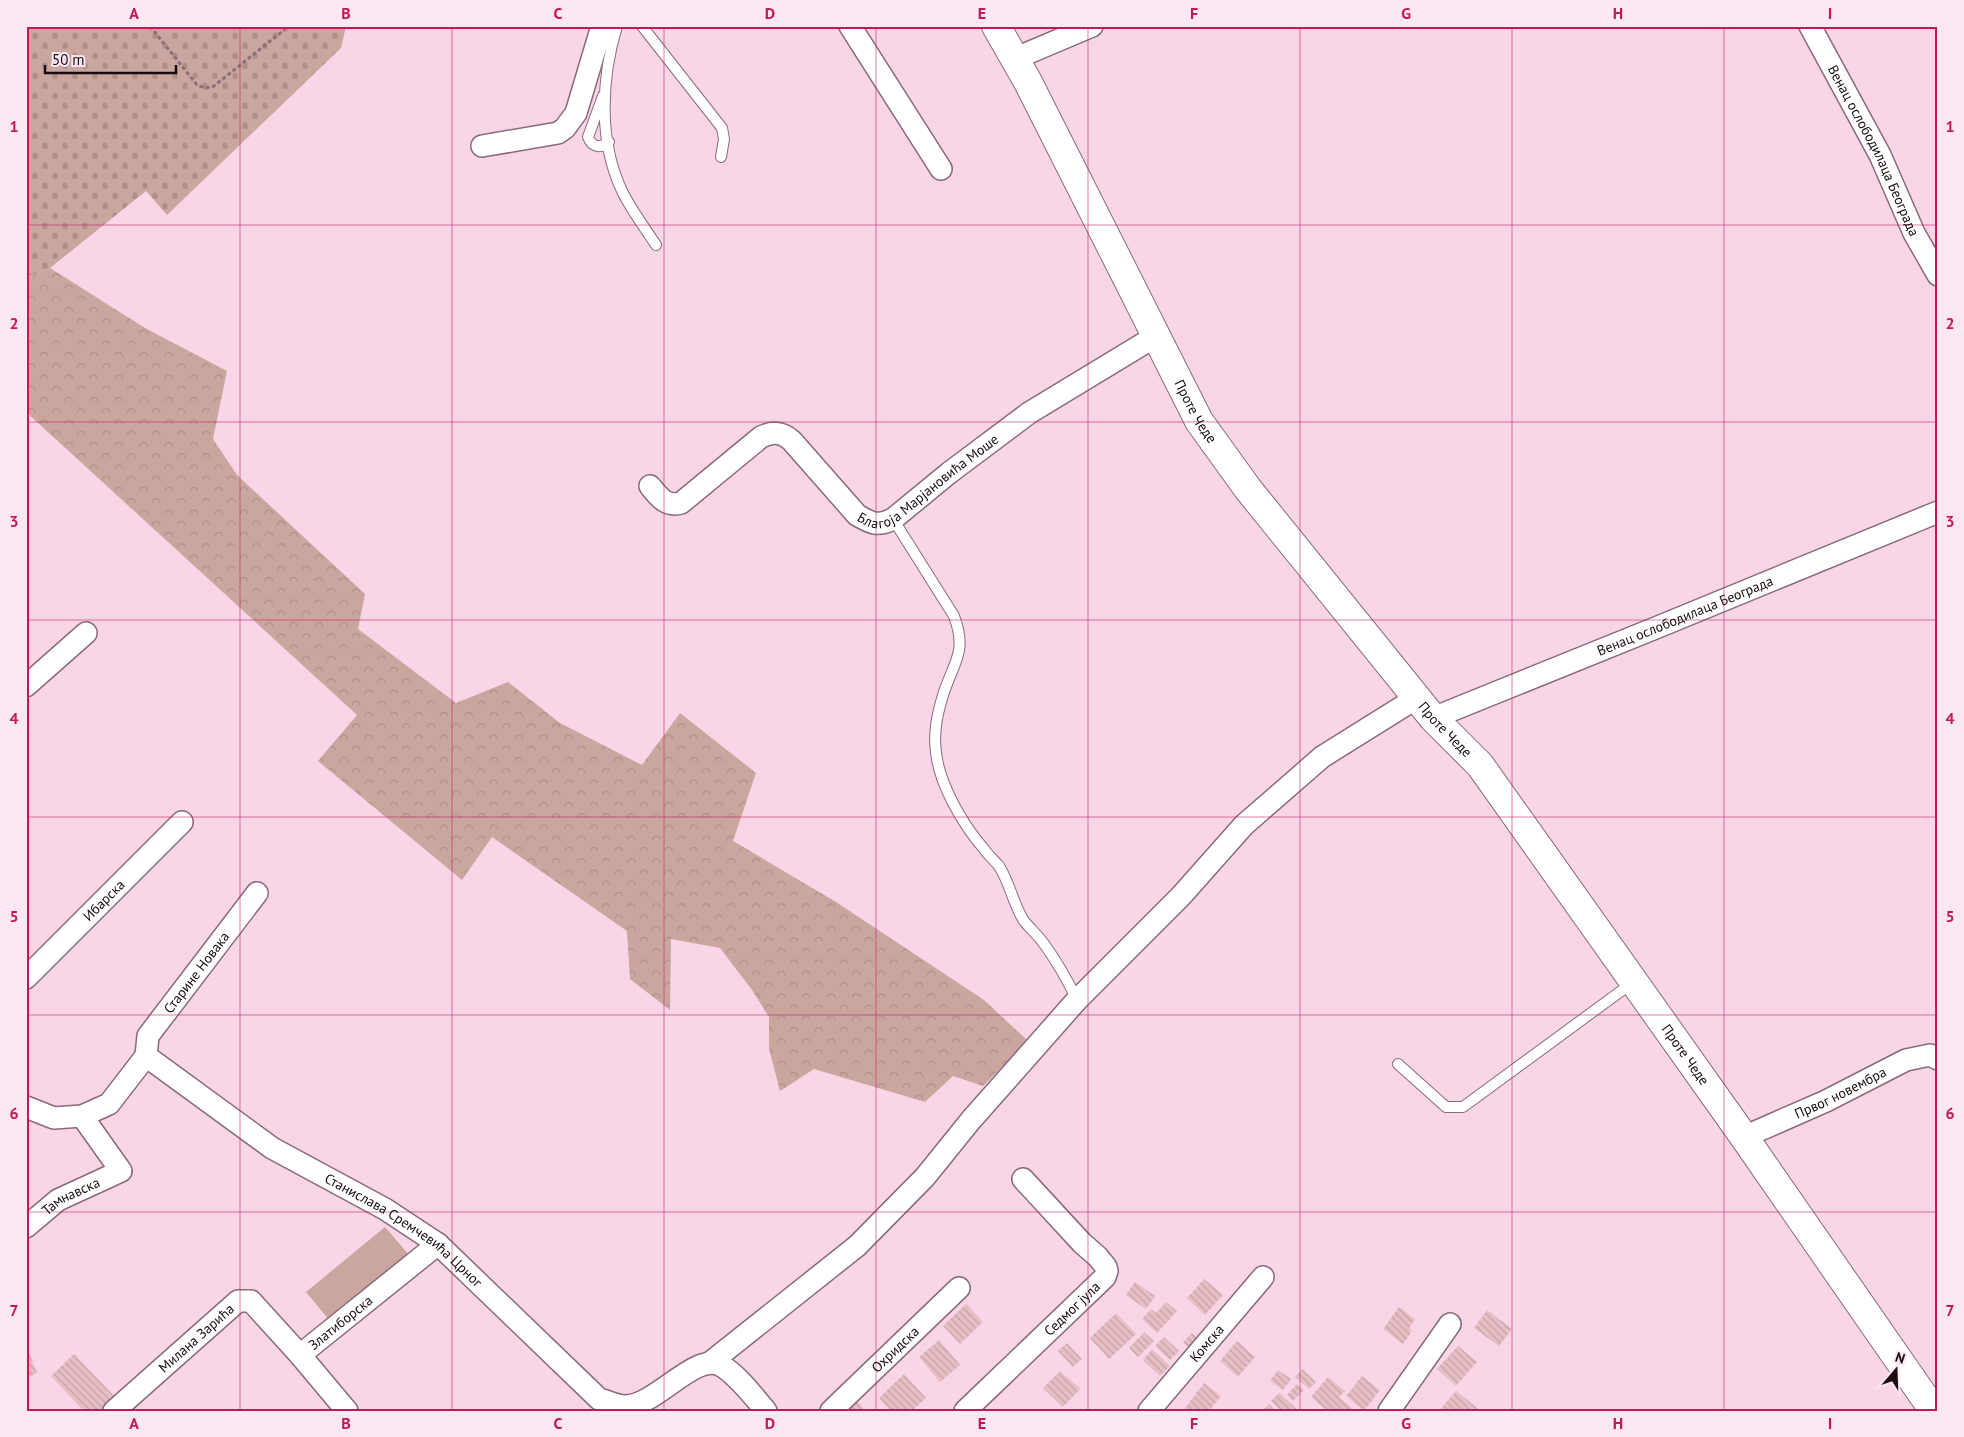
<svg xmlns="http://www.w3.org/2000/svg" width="1964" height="1437" font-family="'PT Sans',sans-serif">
<defs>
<pattern id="forest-crowns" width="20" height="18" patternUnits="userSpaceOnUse" patternTransform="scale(1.25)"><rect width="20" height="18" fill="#cba69f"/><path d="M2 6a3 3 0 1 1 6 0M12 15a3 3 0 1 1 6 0" fill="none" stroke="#ae8e88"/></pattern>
<pattern id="cemetery-stones" width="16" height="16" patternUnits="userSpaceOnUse" patternTransform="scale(1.25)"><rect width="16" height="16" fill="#cba69f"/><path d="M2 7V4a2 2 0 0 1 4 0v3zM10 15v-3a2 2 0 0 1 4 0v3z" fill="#ae8e88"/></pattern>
<pattern id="building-back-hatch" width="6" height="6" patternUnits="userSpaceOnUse" patternTransform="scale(1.25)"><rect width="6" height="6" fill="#e6bec4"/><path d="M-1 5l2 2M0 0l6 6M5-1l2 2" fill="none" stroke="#c5a2a8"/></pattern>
</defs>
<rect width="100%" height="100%" fill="#f9d5e8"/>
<path fill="url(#forest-crowns)" d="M26,267l7,8 17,-7 95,60 82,43 -14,68 24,36 128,119 -7,35 98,74 52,-21 52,41 82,42 38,-52 76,60 -23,68 103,61 148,98 44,41 -45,45 -30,-10 -28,26 -111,-33 -34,22 -11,-42v-32l-17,-27 -32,-42 -49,-9 -1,71 -40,-31 -3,-48 -135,-94 -30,43 -144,-119 39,-46 -331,-303z"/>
<path fill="url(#cemetery-stones)" d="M26,26h320l-5,22 -174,167 -21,-24 -96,77 -17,7 -7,-8z"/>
<path fill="#cba69f" d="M385,1227l25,29 -80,65 -24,-29z"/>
<path fill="url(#building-back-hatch)" d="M1204,1279l19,16 -18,20 -18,-17z
M1135,1282l20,14 -9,13 -20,-14z
M1166,1302l11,9 -20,22 -15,-14 9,-10 5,4z
M966,1304l17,18 -23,22 -17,-18z
M1399,1307l16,12 -6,9 3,3 -9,13 -20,-15z
M1487,1310l25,19 -13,17 -25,-18z
M1116,1313l20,21 -27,25 -19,-21z
M1144,1332l10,9 -16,16 -9,-9z
M1192,1333l11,11 -8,9 -12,-11z
M1164,1337l15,14 -9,9 -15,-14z
M939,1340l21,25 -20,17 -21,-25z
M1237,1341l18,16 -17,20 -18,-16z
M1067,1343l15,16 -9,8 -15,-16z
M1458,1346l19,16 -21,24 -19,-17z
M1152,1349l18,17 -10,10 -17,-16z
M29,1352l8,21 -11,5v-25z
M74,1354l41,43 -15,14h-16l-33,-35z
M1302,1369l14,13 -7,7 -14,-12z
M1278,1370l13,9 -8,11 -13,-9z
M1060,1371l20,18 -17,18 -20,-19z
M904,1374l22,24 -14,13h-21l-12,-13z
M1362,1376l18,14 -16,21 -18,-15z
M1328,1377l17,14 -6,6 14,12 -2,2h-24l-16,-14z
M1204,1383l17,13 -12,15h-26z
M1297,1384l7,6 -11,11 -6,-6z
M1456,1391l25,20h-42z
M1279,1393l20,18h-18l-10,-10z
M856,1400l9,11h-21z
M1269,1404l7,7h-14z"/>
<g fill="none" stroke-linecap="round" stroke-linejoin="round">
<g stroke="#896a7b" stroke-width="12">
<path id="lane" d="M617,26c-16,53 -19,116 6,167 9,18 22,35 33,52
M642,26l80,102 2,11 -3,18
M603,96l-15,41c4,10 12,12 21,5
M893,519l61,97c13,35 1,44 -10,76 -6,19 -11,39 -8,60 3,32 27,73 48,97 4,6 10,11 15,17 11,17 14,38 25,55 6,7 12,13 18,20 14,19 25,38 35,59
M1398,1064l48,43h17l169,-124"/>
</g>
<g stroke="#896a7b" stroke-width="24">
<g id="street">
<path d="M850,26l91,143"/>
<path id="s1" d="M1810,26l70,129 34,78 24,42"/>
<path d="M1014,59l78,-33"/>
<path d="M482,146l76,-13 7,-5 11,-15 26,-87"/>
<path id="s2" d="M650,486c9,11 16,21 31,17l80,-66c12,-6 21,-5 31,4l65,74c14,8 20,12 36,4l56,-46 80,-60 127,-77"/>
<path d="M26,686l60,-53"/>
<path id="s3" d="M1433,718l225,-91 280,-115"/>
<path id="s4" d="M26,978l156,-156"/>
<path id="s5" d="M146,1056l2,-20 109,-143"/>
<path id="s6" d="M26,1107l28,11 28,-2 27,-12 37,-48 126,92 113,61 53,35 161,155c8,2 18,7 26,7 31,0 69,-53 95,-41 16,8 34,32 46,46"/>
<path id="s7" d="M1744,1137l82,-36 80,-41 24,-5 8,4"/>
<path id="s8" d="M26,1227l32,-27 63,-29 -39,-55"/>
<path d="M711,1362l146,-116 68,-69 46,-57 106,-120 104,-104 63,-71 78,-68 96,-60"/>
<path id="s9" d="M114,1411l124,-110h13l49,54"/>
<path id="s10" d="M347,1411l-47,-56 138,-111"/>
<path id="s11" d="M831,1411l128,-123"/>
<path id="s12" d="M965,1411l140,-134 2,-6 -1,-4 -8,-10 -16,-14 -59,-64"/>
<path id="s13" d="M1149,1411l114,-134"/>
<path d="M1389,1411l61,-87"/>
</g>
</g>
<g stroke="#896a7b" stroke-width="30">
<g id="secondary">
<path id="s14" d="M996,26l32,56 171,339 49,68 185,229 47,47 264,372 190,274"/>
</g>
</g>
<path stroke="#88707d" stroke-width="3" stroke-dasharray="4 2.5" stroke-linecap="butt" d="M150,26l47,59 9,3 8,-2 75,-60"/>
<use href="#lane" stroke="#fff" stroke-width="10"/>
<use href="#street" stroke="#fff" stroke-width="21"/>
<use href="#secondary" stroke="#fff" stroke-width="28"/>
</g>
<path fill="none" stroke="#c2185b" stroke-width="1" stroke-opacity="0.55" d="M240,26v1385M452,26v1385M664,26v1385M876,26v1385M1088,26v1385M1300,26v1385M1512,26v1385M1724,26v1385M26,225h1912M26,422h1912M26,620h1912M26,817h1912M26,1015h1912M26,1212h1912"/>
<g text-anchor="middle" stroke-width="5" stroke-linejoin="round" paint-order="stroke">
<g font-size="14" fill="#180c13" stroke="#fde7f3">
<text dy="5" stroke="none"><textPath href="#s1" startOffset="140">Венац ослободилаца Београда</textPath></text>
<text dy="5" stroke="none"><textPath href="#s14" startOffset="434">Проте Чеде</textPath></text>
<text dy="5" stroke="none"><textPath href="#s2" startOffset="360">Благоја Марјановића Моше</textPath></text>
<text dy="5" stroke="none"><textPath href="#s3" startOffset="272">Венац ослободилаца Београда</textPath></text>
<text dy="5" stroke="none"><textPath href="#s14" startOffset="839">Проте Чеде</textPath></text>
<text dy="5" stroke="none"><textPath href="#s4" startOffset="110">Ибарска</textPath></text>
<text dy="5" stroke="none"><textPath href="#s5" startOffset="100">Старине Новака</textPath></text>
<text dy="5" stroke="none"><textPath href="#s14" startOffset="1244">Проте Чеде</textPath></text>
<text dy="5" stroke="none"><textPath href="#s7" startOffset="106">Првог новембра</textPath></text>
<text dy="5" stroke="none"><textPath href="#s8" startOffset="55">Тамнавска</textPath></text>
<text dy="5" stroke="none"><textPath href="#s6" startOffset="460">Станислава Сремчевића Црног</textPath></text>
<text dy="5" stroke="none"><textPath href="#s12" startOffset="148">Седмог јула</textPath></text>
<text dy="5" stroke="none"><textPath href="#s10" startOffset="125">Златиборска</textPath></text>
<text dy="5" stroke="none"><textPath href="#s9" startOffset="110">Милана Зарића</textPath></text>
<text dy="5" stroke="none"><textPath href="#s13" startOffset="89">Комска</textPath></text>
<text dy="5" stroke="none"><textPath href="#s11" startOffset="89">Охридска</textPath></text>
</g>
</g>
<rect width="1964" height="1437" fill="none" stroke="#fde7f3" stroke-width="55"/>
<g transform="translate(1896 1370) rotate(19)" stroke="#fde7f3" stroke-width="4" paint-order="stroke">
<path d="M0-4L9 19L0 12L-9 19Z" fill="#180c13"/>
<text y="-8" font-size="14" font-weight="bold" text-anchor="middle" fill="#180c13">N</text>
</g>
<path d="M45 65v8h131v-8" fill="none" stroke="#180c13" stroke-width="2.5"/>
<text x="52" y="65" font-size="15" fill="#180c13" stroke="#fde7f3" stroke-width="4" paint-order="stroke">50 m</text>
<rect x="28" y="28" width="1908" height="1382" fill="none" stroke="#c2185b" stroke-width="2"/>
<g font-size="16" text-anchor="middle" font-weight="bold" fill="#c2185b">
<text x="134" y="19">A</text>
<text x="346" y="19">B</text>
<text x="558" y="19">C</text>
<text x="770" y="19">D</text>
<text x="982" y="19">E</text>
<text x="1194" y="19">F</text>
<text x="1406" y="19">G</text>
<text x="1618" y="19">H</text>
<text x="1830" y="19">I</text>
<text x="14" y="132">1</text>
<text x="1950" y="132">1</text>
<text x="14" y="329">2</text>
<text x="1950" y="329">2</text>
<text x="14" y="527">3</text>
<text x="1950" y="527">3</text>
<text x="14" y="724">4</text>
<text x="1950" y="724">4</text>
<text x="14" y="922">5</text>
<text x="1950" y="922">5</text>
<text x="14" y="1119">6</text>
<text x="1950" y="1119">6</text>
<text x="14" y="1316">7</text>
<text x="1950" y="1316">7</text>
<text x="134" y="1429">A</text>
<text x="346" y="1429">B</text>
<text x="558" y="1429">C</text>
<text x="770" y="1429">D</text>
<text x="982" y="1429">E</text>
<text x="1194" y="1429">F</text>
<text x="1406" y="1429">G</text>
<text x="1618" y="1429">H</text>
<text x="1830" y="1429">I</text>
</g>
</svg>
